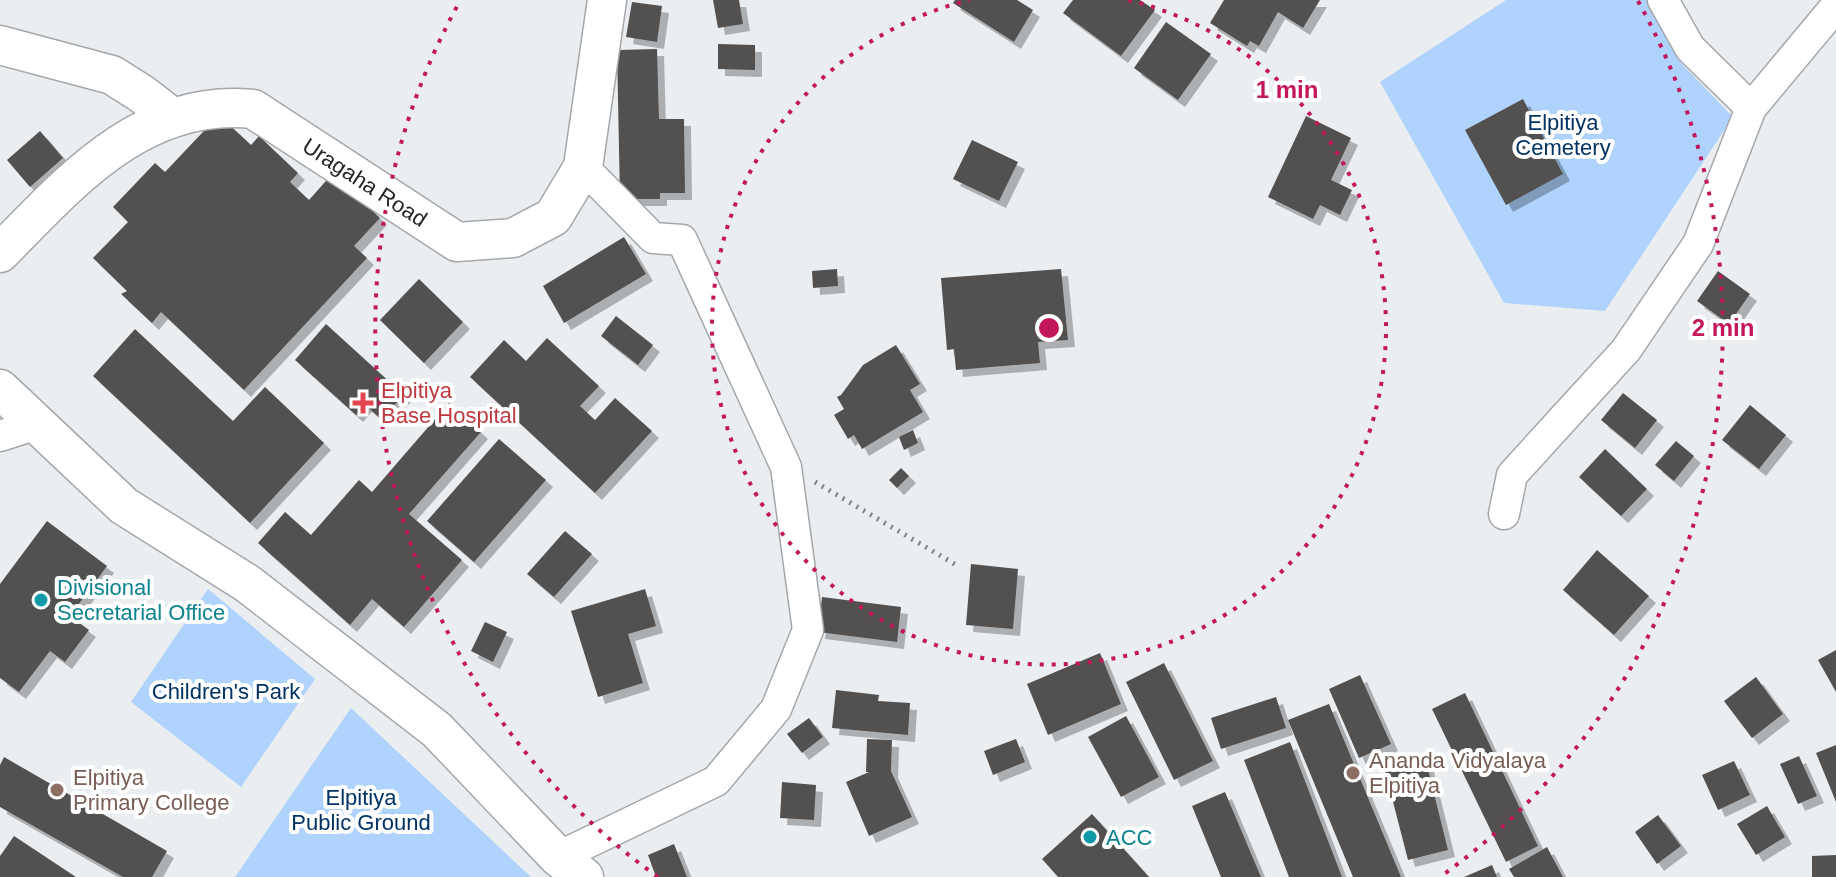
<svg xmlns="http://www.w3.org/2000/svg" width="1836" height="877" font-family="Helvetica,sans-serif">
<defs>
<filter id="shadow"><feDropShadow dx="7" dy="7" stdDeviation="0" flood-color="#0004"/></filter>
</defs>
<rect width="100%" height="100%" fill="#ebeef1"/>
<path fill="#afd3fd" d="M1506,0h143l32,63 52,54 -128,194 -101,-8 -124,-221z
M208,589l107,90 -74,108 -110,-85z
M351,708l180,169h-296z"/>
<path fill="#53514f" filter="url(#shadow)" d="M713,0h26l4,24 -25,4z
M955,0h62l16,10 -19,32 -61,-39z
M1073,0h67l15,10 -34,46 -58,-43z
M1224,0h96l-17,28 -25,-16 -19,34 -9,-5 -3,5 -37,-23z
M632,2l30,4 -5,36 -31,-5z
M1166,22l45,32 -33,46 -44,-32z
M718,44l37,1v25l-37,-1z
M657,49l2,70h25l1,74h-25v6h-40l-3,-149z
M1523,99l40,75 -57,31 -41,-75z
M219,115l32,30 8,-9 39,37 -8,9 19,18 24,-27 47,45 -26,28 13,12 -123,132 -83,-78 -9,11 -31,-29 6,-3 -34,-33 35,-36 -15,-15 42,-44 10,9z
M1306,116l45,22 -20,42 21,10 -12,25 -20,-10 -7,14 -45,-22z
M40,131l23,27 -33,29 -23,-27z
M972,140l46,22 -19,39 -46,-22z
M624,237l22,37 -82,49 -21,-37z
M837,269l1,17 -25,2 -1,-17z
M1061,269l7,71 -30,2 2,21 -84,7 -2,-21 -7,1 -6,-72z
M1718,271l32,23 -21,30 -32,-23z
M419,279l44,43 -39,41 -44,-43z
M616,316l37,29 -15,20 -37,-29z
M326,324l78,71 -23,24 -16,-14 -9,10 -61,-55z
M135,329l98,92 32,-34 59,56 -74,80 -157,-147z
M547,338l52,48 -19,20 15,14 20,-22 37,33 -57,62 -125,-116 34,-37 22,21z
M896,345l24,39 -10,6 13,22 -61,37 -8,-14 -6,4 -14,-24 10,-6 -7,-12 4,-2 22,-30z
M1623,393l34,27 -22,28 -34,-28z
M449,403l32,29 -72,82 53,46 -58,67 -32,-28 -22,26 -92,-82 27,-31 26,23 48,-55 13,12z
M1750,405l36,30 -27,34 -37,-29z
M913,430l5,13 -14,7 -5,-13z
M499,439l47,41 -72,82 -47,-41z
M1676,441l18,15 -20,25 -19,-16z
M1605,449l42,40 -26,27 -42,-39z
M901,468l8,8 -12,12 -8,-8z
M47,521l60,45 -37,50 19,14 -24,32 -15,-11 -31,41 -19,-14v-94z
M565,531l27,23 -38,43 -27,-23z
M1597,550l52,46 -35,39 -51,-45z
M971,564l47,5 -5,60 -47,-4z
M645,589l11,37 -28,8 15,49 -45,14 -27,-86z
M822,597l79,10 -4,35 -79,-10z
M485,622l22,10 -14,30 -22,-11z
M1836,650v42l-18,-32z
M1100,653l21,51 -73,31 -21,-51z
M1164,663l49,98 -39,19 -48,-98z
M1360,675l31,69 -32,14 -30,-69z
M1756,677l27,37 -31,24 -28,-37z
M836,690l43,5 -1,6 32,2 -2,32 -76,-7z
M1465,693l73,153 -32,16 -74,-153z
M1276,697l10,31 -65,21 -10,-31z
M1329,704l72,173h-48l-65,-157z
M1126,716l33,61 -38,20 -33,-60z
M809,718l14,19 -21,16 -15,-19z
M867,739l25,1 -1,31 21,46 -43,19 -23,-54 23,-10h-3z
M1016,739l9,23 -32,13 -9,-24z
M1290,742l52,135h-53l-45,-117z
M1836,745v57l-20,-49z
M1424,753l24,97 -40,10 -25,-97z
M1799,756l18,40 -19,8 -18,-40z
M4,757l163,94 -15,26h-29l-123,-70v-42z
M1734,761l16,34 -32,15 -16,-35z
M782,782l34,3 -2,35 -34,-2z
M1225,792l36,85h-40l-29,-71z
M1767,806l18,31 -29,18 -19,-31z
M1092,814l57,63h-91l-16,-18z
M1658,815l23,31 -24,18 -22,-32z
M14,836l62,41h-76v-21z
M674,844l13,33h-31l-8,-22z
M1547,847l16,30h-49l-5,-8z
M1836,855v22h-24v-21z
M1492,865l5,12h-33z"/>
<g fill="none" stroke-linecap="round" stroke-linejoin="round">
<g stroke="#a5a7aa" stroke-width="33">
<path id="minor" d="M1663,0l27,48 61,60 85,-102
M0,436l37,-12
M1504,514l8,-39 114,-125 72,-106 53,-136
M558,857l158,-76 60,-72 32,-79 -22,-163 -104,-227 -29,-2 -70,-71"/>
</g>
<g stroke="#a5a7aa" stroke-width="41">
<path id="major" d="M0,45l112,30 30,19 31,24
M0,253c71,-72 142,-155 253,-144l204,133 56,-4 40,-21 30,-50 24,-167
M0,389l124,117 124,78 189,146 121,127 26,20"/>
</g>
<path stroke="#818385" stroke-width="5" stroke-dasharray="2 6" stroke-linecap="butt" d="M815,482l143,84"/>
<use href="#minor" stroke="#fff" stroke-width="30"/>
<use href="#major" stroke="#fff" stroke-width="38"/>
</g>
<g fill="none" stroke="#c2185b" stroke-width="4" stroke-dasharray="4 8">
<path d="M1128 0A337 337 0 1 1 970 0"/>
<path d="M658 877A674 674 0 0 1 460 1M1638 1A674 674 0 0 1 1440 877"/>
</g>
<path fill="#e0444e" stroke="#fff" stroke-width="3" d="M359 391h8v8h8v8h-8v8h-8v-8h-8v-8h8z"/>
<g fill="#0f9aa8" stroke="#fff" stroke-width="3">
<circle cx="41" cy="600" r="8"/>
<circle cx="1090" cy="837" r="8"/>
</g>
<g fill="#8d6e63" stroke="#fff" stroke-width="3">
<circle cx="1353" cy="773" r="8"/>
<circle cx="57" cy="790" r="8"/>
</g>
<g text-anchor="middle" stroke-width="8" stroke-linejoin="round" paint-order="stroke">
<g font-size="22" fill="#003364" stroke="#fff">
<text x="1563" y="130">Elpitiya<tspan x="1563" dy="25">Cemetery</tspan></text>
<text x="226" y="699">Children's Park</text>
<text x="361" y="805">Elpitiya<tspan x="361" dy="25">Public Ground</tspan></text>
</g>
<g font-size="22" fill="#242526" stroke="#fff">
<text transform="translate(365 182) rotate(33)" y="8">Uragaha Road</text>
</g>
<g font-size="22" fill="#be3a42" stroke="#fff" text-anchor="start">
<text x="381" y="398">Elpitiya<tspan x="381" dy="25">Base Hospital</tspan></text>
</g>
<g font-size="22" fill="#0d838f" stroke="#fff" text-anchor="start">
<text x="57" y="595">Divisional<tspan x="57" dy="25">Secretarial Office</tspan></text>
<text x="1106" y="845">ACC</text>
</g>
<g font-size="22" fill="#785e54" stroke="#fff" text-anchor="start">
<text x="1369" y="768">Ananda Vidyalaya<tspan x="1369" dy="25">Elpitiya</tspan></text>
<text x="73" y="785">Elpitiya<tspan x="73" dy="25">Primary College</tspan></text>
</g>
</g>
<circle cx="1049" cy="328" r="12" fill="#c2185b" stroke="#fff" stroke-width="4"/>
<g font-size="24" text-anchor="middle" font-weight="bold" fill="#c2185b" stroke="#fff" stroke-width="8" stroke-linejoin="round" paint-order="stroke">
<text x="1287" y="98">1 min</text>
<text x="1723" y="336">2 min</text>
</g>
</svg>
